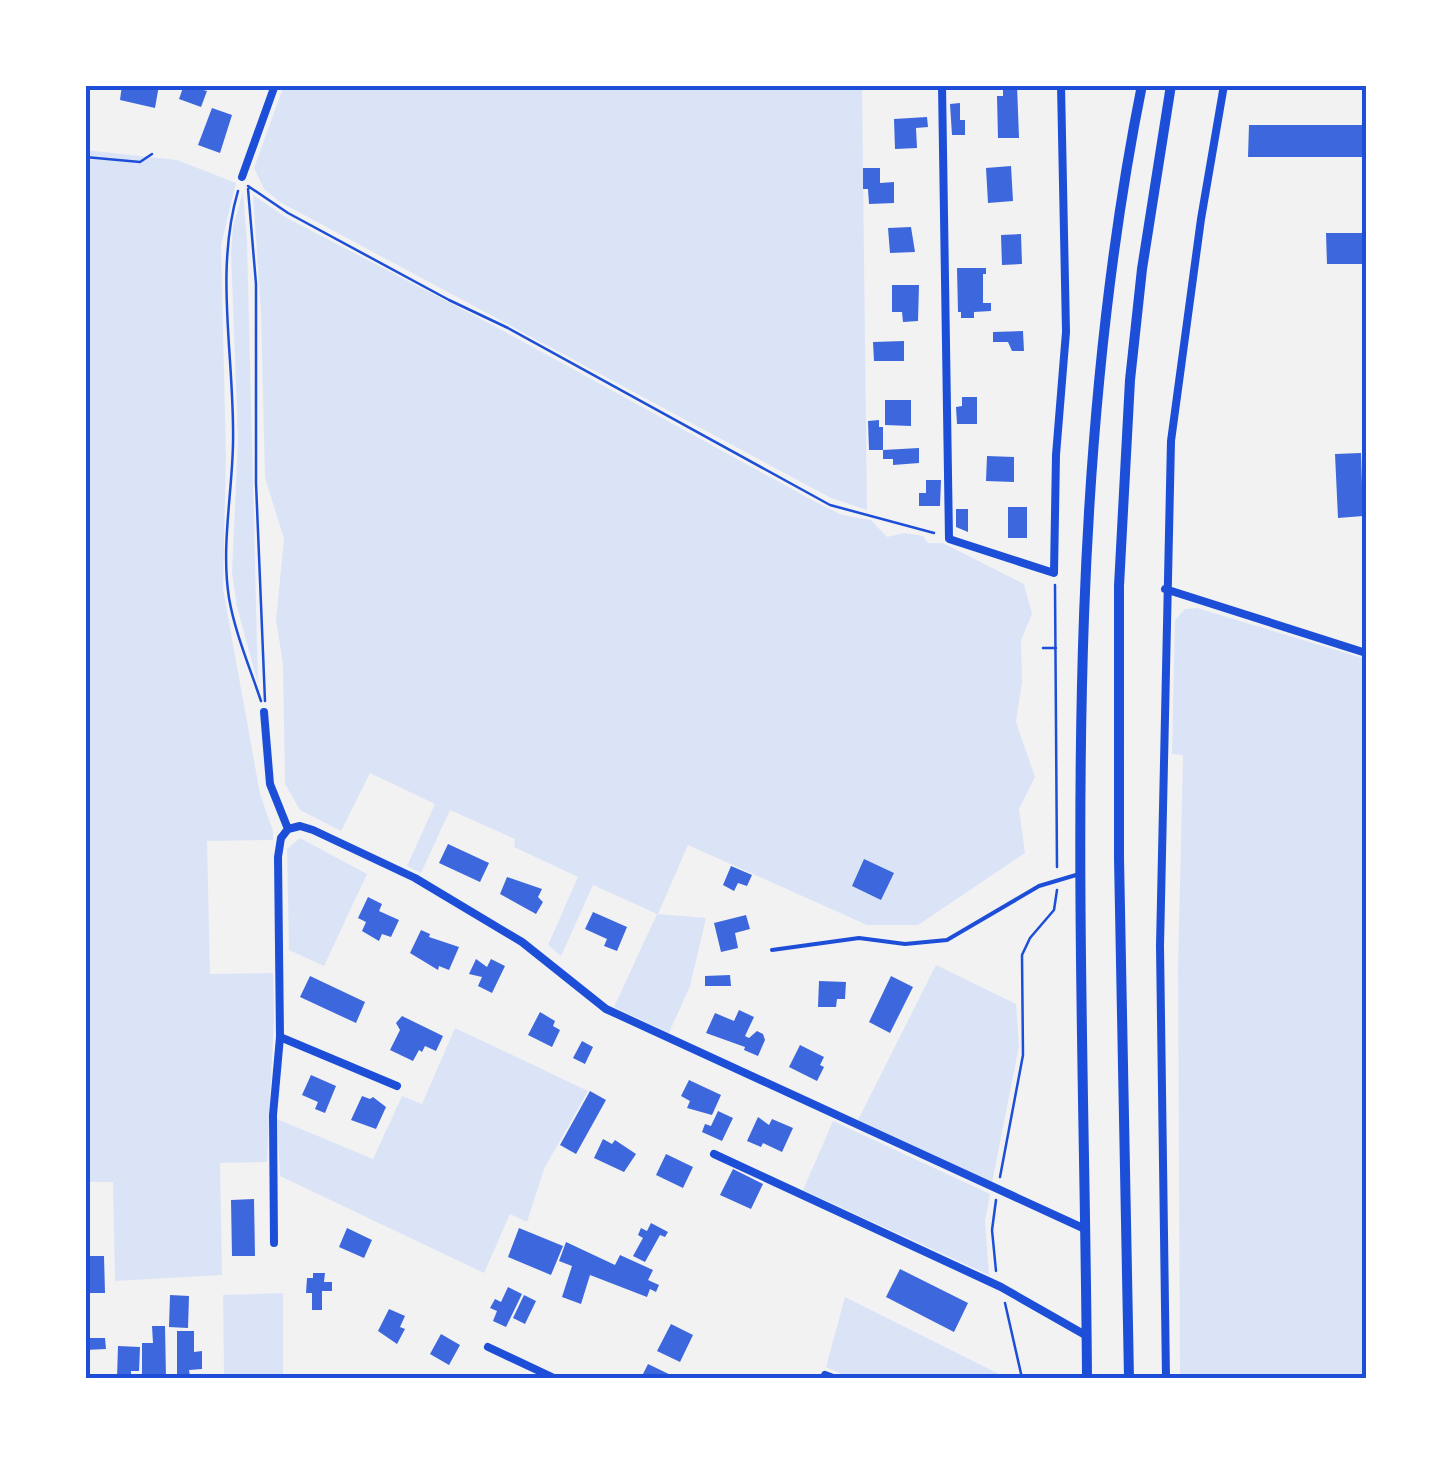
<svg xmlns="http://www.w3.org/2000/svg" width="1451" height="1463" font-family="'PT Sans',sans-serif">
<rect width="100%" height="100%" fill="#f2f2f2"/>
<path fill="#dbe4f7" d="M284,85h578l5,425 -36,-12 -551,-296 -16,-13 -10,-21z
M85,150l92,10 59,23 -15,62 5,210 -3,134 37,205 13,37v9l-66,1 3,133 63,-1 1,45 -7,144 -47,1 2,112 -107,6 -2,-99h-28z
M243,192l4,49 11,443 -21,-77 -5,-34 6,-134 -7,-186 2,-27z
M253,195l34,23 213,111 312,171 30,15 29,5 16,17 18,-4 18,3 5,7h15l81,41 8,30 -11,26 1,42 -6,40 19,55 -16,32 6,44 -107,72h-51l-179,-80 -30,69 48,4 -16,68 -21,47 -55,-26 43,-93 -64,-29 -32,71 -13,-11 30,-68 -64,-30 1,-8 -65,-29 -29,63 -14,-7 28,-62 -65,-31 -29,58 -41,-21 -15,-26 -2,-120 -7,-44 8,-81 -19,-61 -4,-167z
M1197,608l169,51v719h-186l-2,-410 5,-213 -11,-1 3,-134 10,-11z
M300,838l67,36 -43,92 -35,-16 -2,-101z
M936,965l80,39 3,42 -27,137 -134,-63z
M455,1028l133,63 -44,78 -17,53 -17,-8 -26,59 -204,-97 -3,-57 96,40 29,-63 20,8z
M833,1121l157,73 -5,27 4,54 -186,-85z
M283,1293v85h-59l-1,-83z
M845,1297l162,81h-157l-24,-11z"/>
<path fill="#3d67dc" d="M122,85h37l-4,23 -35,-8z
M184,85l23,6 -6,16 -22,-8z
M1003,85h14l2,53h-21l-1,-42h6z
M1259,85h107v4l-108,1z
M960,103v17h5v15h-13l-2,-31z
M212,108l20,7 -12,38 -22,-8z
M927,117l1,10 -12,1 1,20 -22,1 -1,-30z
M1249,125h117v32h-118z
M1011,166l2,35 -25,2 -2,-35z
M863,168h17v15l14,-1v21l-25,1 -1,-15h-5z
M911,227l4,25 -25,1 -2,-25z
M1326,233h40v31h-39z
M1021,234l1,30 -20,1 -1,-30z
M957,268h29v6h-3v29h8v8l-17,1v6h-13v-6h-3z
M892,285h27l-1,36 -15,1 -1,-10h-10z
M1023,331l1,20h-12l-4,-9h-15v-10z
M904,341v20h-30l-1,-19z
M962,397h15v27h-20l-1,-17 6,-1z
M885,400h26v26l-26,-1z
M879,420v7h4v23h-14l-1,-29z
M919,448v15l-26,2v-6h-10v-9z
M1361,453l2,63 -25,2 -3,-64z
M987,456l27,1v25l-28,-1z
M926,480h15l-1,26h-21v-13h7z
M1008,507h19v31h-19z
M956,509h12v23l-12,-5z
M448,844l41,19 -9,19 -41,-19z
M864,859l30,14 -13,27 -29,-14z
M731,866l21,9 -5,11 -9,-3 -4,8 -11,-6z
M507,877l35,12 -4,8 5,5 -7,12 -36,-20z
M368,897l14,7 -3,7 20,9 -8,17 -9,-3 -3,7 -17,-10 4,-9 -8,-4z
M593,912l34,15 -10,24 -13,-5 3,-7 -22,-10z
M746,915l4,14 -15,4 3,15 -17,4 -7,-29z
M421,930l9,4 -1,3 30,10 -10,23 -10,-4 -1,4 -28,-17z
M476,959l11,8 4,-8 14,7 -13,27 -14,-7 4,-9 -13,-3z
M730,975l1,11h-26v-10z
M310,976l55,26 -9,21 -56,-26z
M891,976l22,11 -23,46 -21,-11z
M819,981l27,1 -1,17h-8l-1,8h-18z
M739,1010l15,7 -9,19 4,2 8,-7 6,3 2,6 -7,16 -14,-6 1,-3 -39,-14 9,-20 19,8z
M540,1012l15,9 -2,5 7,4 -8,17 -24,-12z
M402,1016l41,20 -7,15 -11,-5 -3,6 -3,-2 -6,11 -23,-11 10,-20 -4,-7z
M582,1041l11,6 -8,17 -12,-6z
M800,1045l24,12 -4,8 4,2 -7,14 -28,-14z
M311,1075l25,11 -11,27 -10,-4 3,-7 -16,-7z
M689,1080l32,15 -9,20 -25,-7 3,-7 -9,-5z
M590,1091l16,9 -30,54 -16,-9z
M362,1096l8,3 3,-2 13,10 -10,22 -25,-9z
M718,1111l15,7 -11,23 -20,-9 3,-8 6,2z
M758,1117l11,8 3,-6 21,9 -11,24 -19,-9 -2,4 -14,-6z
M603,1139l9,5 3,-4 21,14 -12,18 -30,-14z
M666,1154l27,13 -10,21 -27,-13z
M733,1169l30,15 -12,25 -31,-14z
M254,1199l1,57h-23l-1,-56z
M651,1223l17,9 -3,5 -5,-2 -15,27 -12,-6 10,-18 -5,-3 3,-7 6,3z
M347,1228l25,12 -8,18 -25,-11z
M519,1228l44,18 -12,29 -43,-18z
M566,1242l49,23 5,-10 33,15 -5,10 11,5 -3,7 -6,-3 -3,8 -57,-22 -9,29 -19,-7 10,-31 -13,-5z
M85,1256h19l1,37h-20z
M900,1269l68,34 -14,29 -68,-35z
M313,1273h12l-1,9h8v9h-10v19h-10v-17h-6l1,-15h6z
M508,1287l14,7 -16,33 -13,-6 4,-10 -7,-3 5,-9 6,3z
M170,1295l19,1 -1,32 -19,-1z
M524,1295l12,6 -11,23 -12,-6z
M389,1309l16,7 -5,11 5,2 -8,15 -19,-13z
M671,1324l22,11 -13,27 -23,-11z
M152,1326h13l1,52h-24v-35h11z
M177,1331h17v21l8,-1v18l-13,1 1,6h-13z
M441,1334l19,11 -11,20 -19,-11z
M85,1338h20l1,11 -21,1z
M118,1346l22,1 -1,24h-8v7h-14z
M648,1364l29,14h-36z"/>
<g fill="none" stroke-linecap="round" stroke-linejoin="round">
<path stroke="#1d4ed8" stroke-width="2.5" d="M85,157l55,5 12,-8
M248,186l40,27 161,87 59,28 322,177 104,28
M248,189l8,95v199l9,218
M238,191c-24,82 -3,168 -5,253 -1,51 -12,103 -4,154 6,35 21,70 32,103
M1055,585l2,282
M1043,648h13
M1000,1177l23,-122 -1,-100 8,-17 24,-28 3,-20
M996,1200l-4,30 4,41
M1005,1303l17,75"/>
<path stroke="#1d4ed8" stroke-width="4" d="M772,950l87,-12 46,6 42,-4 92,-54 37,-11"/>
<path stroke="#1d4ed8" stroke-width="8" d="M942,85l7,454 105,34 2,-118 10,-123 -5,-247
M242,177l33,-92
M1165,589l201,64
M264,712l6,72 18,45 -7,9 -3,19 2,180 -7,78 1,128
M288,829l12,-3 13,4 102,48 107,64 84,67 479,220
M280,1037l117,49
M714,1154l287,133 86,49
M488,1347l66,31
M825,1375l8,3
M1166,1378l-6,-432 11,-505 30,-222 23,-134"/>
<path stroke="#1d4ed8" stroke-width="10" d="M1087,1378c-3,-432 -31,-867 55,-1293
M1129,1378l-10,-520v-272l11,-206 12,-111 29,-184"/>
</g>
<rect width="1451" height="1463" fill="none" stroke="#ffffff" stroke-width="175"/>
<rect x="88" y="88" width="1276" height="1288" fill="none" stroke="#1d4ed8" stroke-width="4"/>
</svg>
